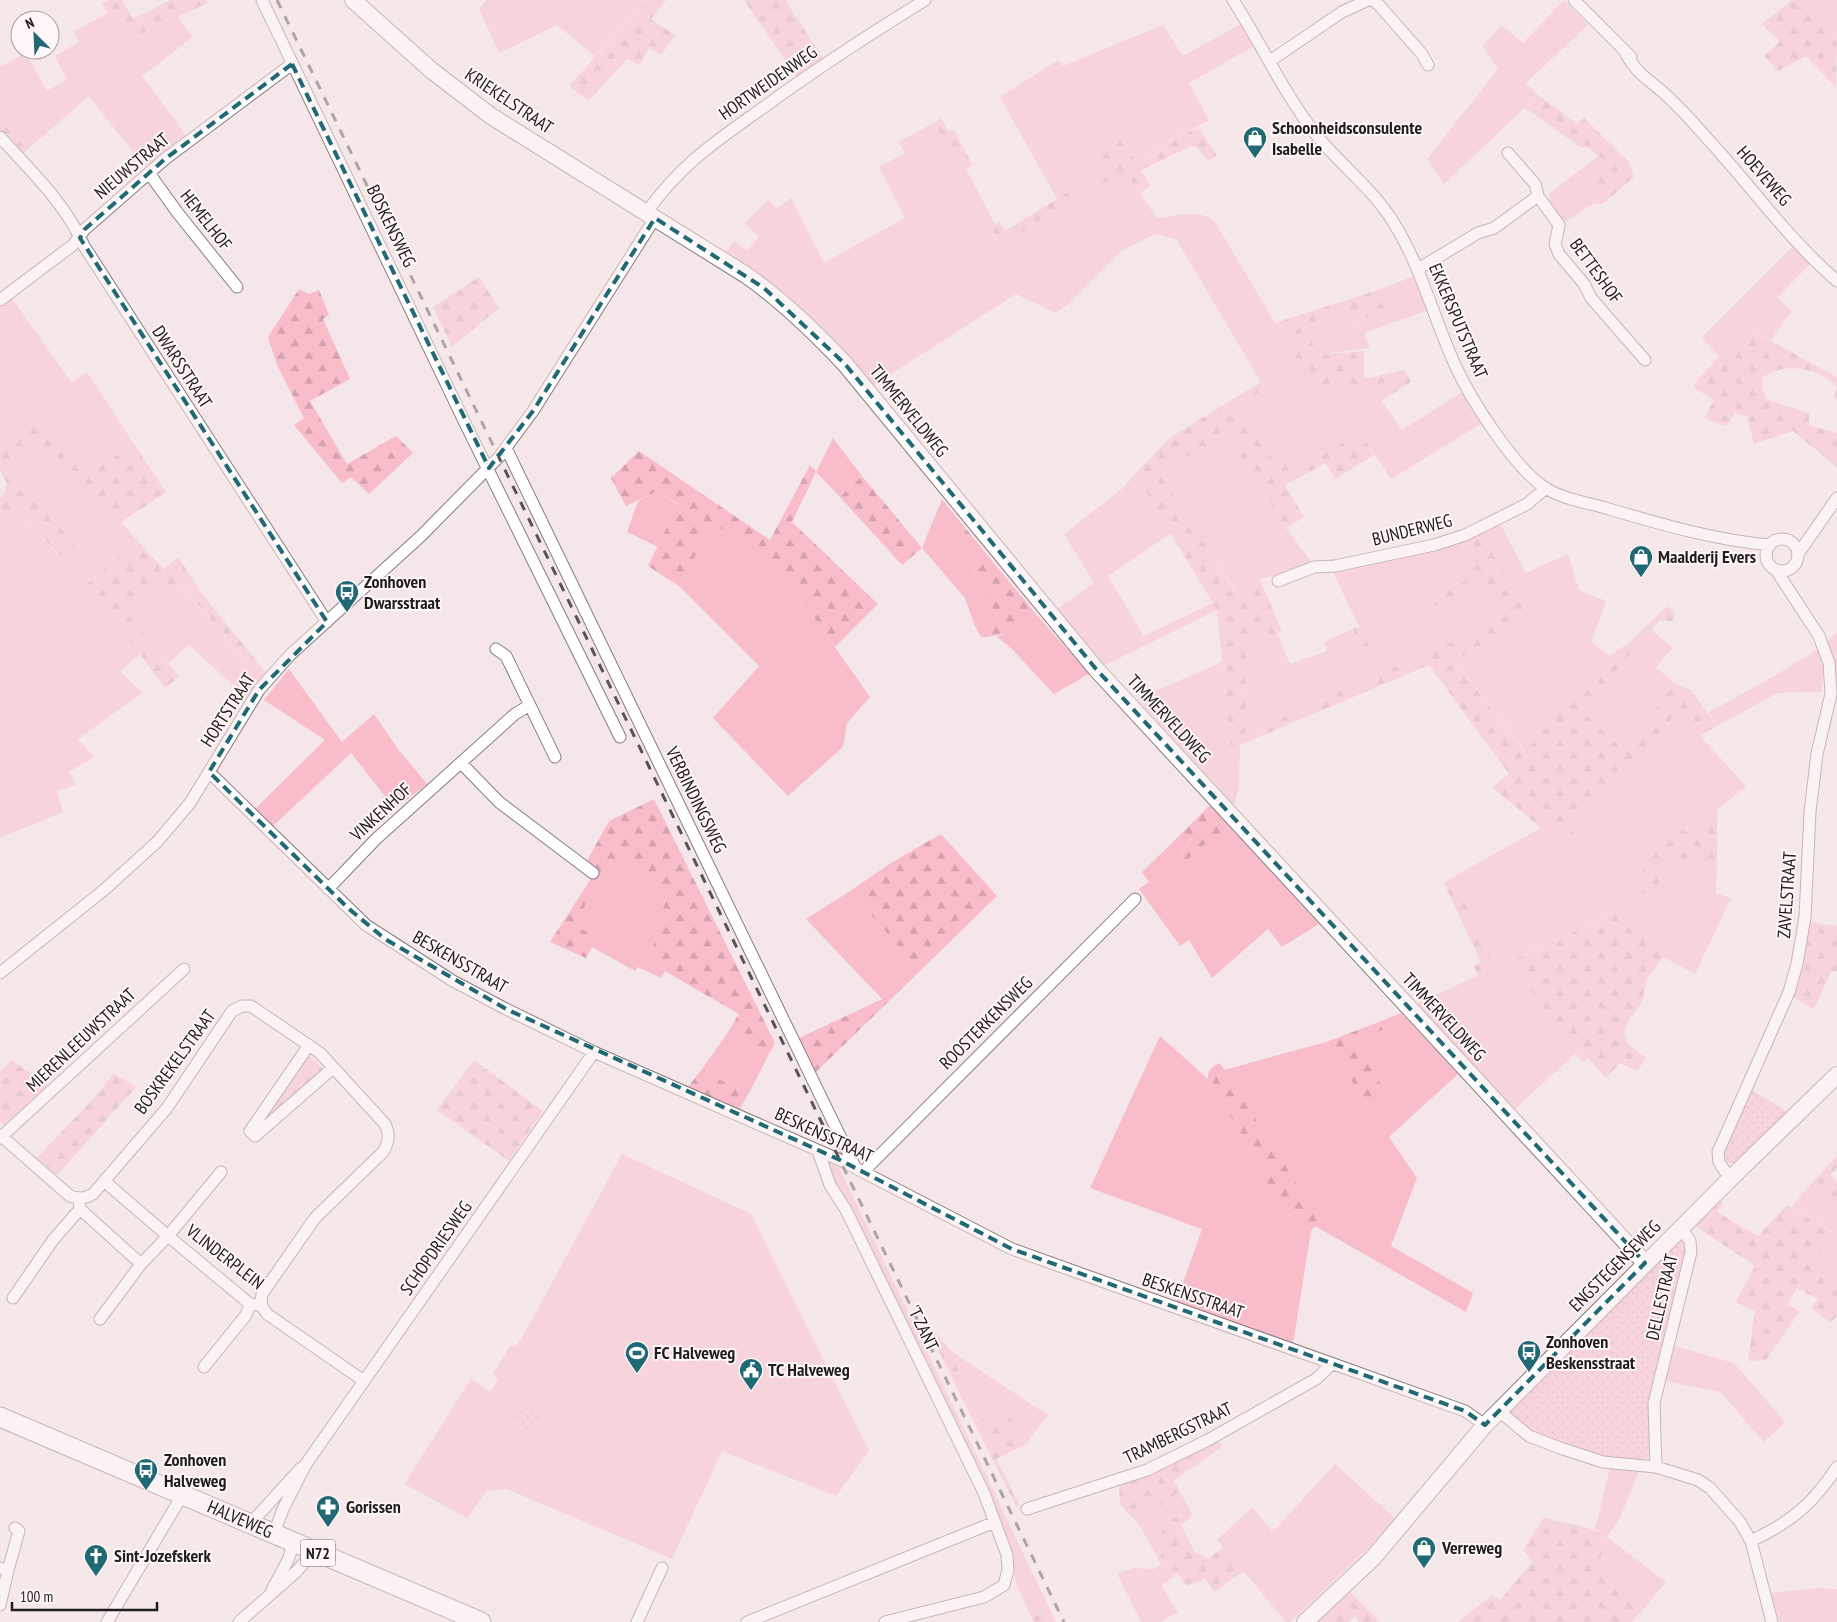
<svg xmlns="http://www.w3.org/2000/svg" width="1837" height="1622" font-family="'PT Sans Narrow',sans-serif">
<defs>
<pattern id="forest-firs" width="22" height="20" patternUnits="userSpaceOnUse" patternTransform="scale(1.25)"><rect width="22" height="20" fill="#f8bdc9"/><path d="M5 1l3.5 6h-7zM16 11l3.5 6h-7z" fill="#d4a2ac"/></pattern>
<pattern id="park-dots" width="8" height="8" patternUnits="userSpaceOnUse" patternTransform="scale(1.25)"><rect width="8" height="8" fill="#f8bdc9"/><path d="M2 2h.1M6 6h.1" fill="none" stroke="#d4a2ac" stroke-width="1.8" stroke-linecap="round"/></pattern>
</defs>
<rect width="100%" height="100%" fill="#f5e7e9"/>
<path fill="#f8bdc9" d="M486,0h161l-52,56 -38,-31 -58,28 -20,-44z
M1564,0l24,25 -62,58 12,12 -94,89 -17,-25 71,-90 -15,-23 18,-21 22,18z
M1809,0h28v33z
M108,13l17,27 52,-23 16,20 -51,39 46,62 -41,32 -58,-74 -62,54 -27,-32v-51l26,-14 21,38 20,-12 -12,-23 24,-14 -6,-10z
M1241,24l13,22 -65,37 20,37 -74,41 -22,-26 -13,9 8,24 -51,31 -57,-102 58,-37 5,6 100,-41 20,31z
M934,123l25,49 7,-3 29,55 -5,4 10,17 124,-75 33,48c19,-2 45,-10 58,4l75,126 -6,3 23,38 65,-2 30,43 60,-38 22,30 -93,57 -30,-45 -59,30h-12l-17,-5 -34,-54 26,-16 -89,-150 -21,-5 -34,17 -55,55 -10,7 -40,-19 -142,91c-47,-55 -87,-93 -148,-133l8,-11 13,10 12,-14 -14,-14 24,-24 7,10 15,-11 33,65 81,-45 -26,-51 26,-14 -7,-11z
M1599,155l5,4 -12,28 2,16 -32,21 -16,-23 5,-5 -2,-2z
M1793,246l17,18 -33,34 15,13 -21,29 -24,-12 -27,30 -18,-21z
M1414,276l14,34 -64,23 6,15 -55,7 -5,-27 33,-15 7,12 41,-17 -10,-19z
M11,297l61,86 15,-11 47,72 -40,26 -63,-57 -31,28v-136z
M1227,435l59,93 26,35 -52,17 -24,12 -76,-116 31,-22z
M27,437l87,90 7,-5 17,19 -55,46 57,67 -20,17 22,22 -64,46 16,18 -25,15 7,13 -19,6 6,21 -63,26v-315l15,-14 44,47 -45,-88 6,-25z
M833,438l29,38 -22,21 -24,-25z
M1135,474l36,59 -63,43 36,60 69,-33 4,7 -112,55 -48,-56 37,-26 -30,-49 60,-47z
M658,491l20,14 -20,42 -31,-15 11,-31z
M942,499l24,30 -8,10 13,14 5,24 22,41 -24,6 -9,-26 -43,-50z
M713,522l72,54 85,121 -23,26 -4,24 -55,49 -75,-78 46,-52 -80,-80z
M1501,525l25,48 42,-19 11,36 27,11 -15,41 19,14 -84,96 -71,-91 75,-45 -49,-84z
M1459,541l20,34 -50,24 5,7 47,-22 20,36 -120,53 -49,-103z
M155,579l26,6 79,94 -14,18 -57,-52 -21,18 -47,-56z
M1035,613l54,61 -35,20 -44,-47 -13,-10 16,-8z
M1353,629l21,47 -112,51 2,4 -18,7 -1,-93 32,-12 13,31 37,-13 -3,-9z
M1651,630l22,18 -17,19 18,16 -48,68 -45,-40z
M1837,632v56l-3,-3 -2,-29 -5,-14z
M1820,648l4,20 -3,24 -44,1 -60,33 -8,-14 67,-37z
M1222,662l11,110 6,14 -5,19 -97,-106z
M289,669l53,73 32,-28 24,35 29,35 -32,25 -44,-56 -79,74 -17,-18 70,-69 -61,-40z
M1681,707l19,29 46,50 -58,48 -10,-8 -44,62 19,9 16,-34 48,-1 -1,31 15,5 -36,76 -32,-17 -39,-48 -112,51 64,93 -62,57 -98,-106 78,-36 -39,-92 86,-48h12l24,29 10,-7 -24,-28 66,-47z
M1230,827l89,97 -37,23 -14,-18 -56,49 -23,-38 -9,6 -41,-57 10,-7 -7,-10 41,-40 9,5 -16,23 8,4 11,-13z
M619,851l10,1 36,49 -16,61 16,9 -4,7 -23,-11 -3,4 -43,-24 5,-10 -24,-12z
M850,891l63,72 -31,36 -76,-80z
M1401,1013l57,61 -69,63 28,41 -26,68 82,47 -7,19 -151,-86 5,-6 -96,-150 102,-28 43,65 18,-11 -30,-57 25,-9 -3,-8z
M726,1035l43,19 -21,41 -46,-26z
M1160,1036l48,43 56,93 6,22 13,16 28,21 -18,113 -117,-41 26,-74 -112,-41z
M622,1154l129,60 118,237 -33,45 -114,-45 -50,108 -165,-70 -20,2 -20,27 -63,-34 67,-105 19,13 8,-11 -5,-8 18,-28 4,2 8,-11z
M829,1162l9,3 218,457h-8l-16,-32 -11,4 -4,-7 -8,-35 -179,-375 -3,-14z
M1812,1183l25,25v76l-25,-15 21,-37 -42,-25z
M1675,1346l59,17 51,59 -21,20 -44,-50 -56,-11z
M960,1357l88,58 -22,29 -15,-26 -22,10 -5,-9 -9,5 -18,-36 7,-3 -6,-13z
M1335,1464l63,57 -108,101h-4l-69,-82 35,-33 21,25z
M1610,1468l29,3 -20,49 -12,17 59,45 -18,22 -49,-40 8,-27 -12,-8z
M1180,1492l13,23 -26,4 -5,11 -1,34 17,9 -17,13 17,26 -18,10h-19l-24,-49 17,-5 20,1 7,-5 -21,-38h5l-12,-16 20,-13 7,9z
M1817,1588l20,1v33h-58l-8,-29z"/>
<path fill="url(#forest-firs)" d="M109,0h13l11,19 37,-19h37l1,3 -83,38 -23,-37z
M647,0h19l-15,19 24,16 -14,20 -12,-8 -9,18 -13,-6 -39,42 -19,-15z
M744,0h41l38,58 -27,18z
M1792,0h17l28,33 -1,55 -30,-32 -28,15 -14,-15 16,-15 -18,-17z
M1538,95l39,29 6,-7 46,45 5,15 -29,25 -5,2 -6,-1 -2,-16 11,-28 -17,-13 -4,2 -57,-40z
M0,118l27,32 -7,6 -20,-23z
M941,118l8,14 5,-2 19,36 -14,6 -25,-49z
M1198,127l19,28 -9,6 -10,-13 -7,-2 -50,24 10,16 -11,7 -16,-22 -124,74 -10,-18 9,-5 6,9 102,-63 -9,-16 5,-12 11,-5 9,5 12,21z
M479,277l20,31 -47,39 -19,-40z
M299,289l10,5 10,-4 10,25 -6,4 27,60 -40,22 37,63 49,-28 17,17 -44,41 -18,-17 -9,6 -48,-58 10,-7 -27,-53 -9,-28z
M1381,289l11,19 -43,17 -6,-11 -33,14 5,27 49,-4v28l40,-9 7,12 -30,19 -9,-14 -65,2 -24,-38 7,-3 -15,-25z
M1747,328l90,49v23l-3,-2 3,-11c-18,-19 -53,-26 -75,-9v11l6,11 41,13v12l28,8v34l-44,-36 -39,13 -7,-27 -12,-4 -9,13 -22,-8 10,-18 -21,-13 6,-9z
M1261,382l4,7 -26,16 34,54 17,5h12l59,-30 13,21 -39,24 -9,-16 -41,22 19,32 -18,11 -59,-93 -36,19 -30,21 74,117 25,-12 22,51 -37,14 1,93 17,-7 -1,-4 112,-51 -21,-47 6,-3 22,47 120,-53 -20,-36 -47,22 -5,-8 49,-23 -19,-34 22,-9 49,84 -75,45 70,91 85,-96 21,-15 36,-35 9,8 -4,7 -12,-1 -79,91 45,40 48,-68 17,7 26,36 -17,10 -20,-28 -51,67 -65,47 23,28 -10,7 -24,-29h-12l-49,-41 17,-13 -80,-109 -189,80 -1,41 -6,-14 -16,-162 -82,-136 36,-37z
M31,413l63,57 40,-26 32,48 -52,35 -87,-90 -7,6 10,11 -16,14 60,77 -14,11 -45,-47 -15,14v-26l4,-3 3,-10 -7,-14v-29z
M639,451l131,89 40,-75 6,7 -24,50 86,82 -43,43 -50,-71 -72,-53 -34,63 -31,-20 30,-62 -20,-13 -32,15 -15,-28z
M862,476l60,72 -20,17 -62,-68z
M966,529l69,84c-18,14 -30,24 -54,24l-7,-13 24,-6 -22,-41 -5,-24 -13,-14z
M138,541l25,28 15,-12 25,38 63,78 -6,6 -78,-94 -14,8 -13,-14 -33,28 57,70 -14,11 -25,-34 -57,-67z
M654,799l121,244 -6,11 -43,-19 13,-21 -90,-52 16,-61 -36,-49h-10l-46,73 25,12 -12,21 -36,-16 44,-68 -7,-13 22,-40z
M1210,805l20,22 -35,24 -11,13 -8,-4 16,-22 -9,-6z
M1717,808v54l-48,1 -16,34 -19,-8 19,-39 25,-25 10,9z
M941,834l56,62 -182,177 -18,-34 85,-40 31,-36 -63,-72 41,-28z
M1455,876l39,92 -16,7 -4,-9 7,-3 -37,-80z
M1624,909l39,48 -18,25 -2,19 -15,20 -4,13 5,11 17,13 -9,13 -17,-8 -14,15 -18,-20 -6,4 -71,-101z
M1811,922l26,4v45h-6l-17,38 -23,-13 11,-31z
M1379,1022l4,8 -26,9 30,57 -18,11 -43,-65z
M305,1055l11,6 8,10 -63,57 -1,-5z
M12,1060l36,25 -42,43 -6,-6v-50z
M474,1060l69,51 -34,50 -72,-51z
M1220,1063l100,157 -9,11 -28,-21 -14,-16 -5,-22 -56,-93c-1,-10 4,-12 12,-16z
M702,1069l46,26 -9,15 -51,-23z
M114,1073l22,14 -79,88 -20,-17 59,-62z
M1837,1156v12l-7,7 7,6v28l-25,-26z
M1717,1199l6,4 -6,9 41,24 29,-31 46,28 -21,36 25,15v31l-6,8 -20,-15 7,-9 -21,-11 -10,17 13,6 -34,49 -18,1 7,-50 -19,-9 19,-36 -61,-41z
M922,1316l27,33 11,8 -2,15 6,13 -7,3z
M1011,1418l15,26 -30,15 24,46 -4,1 -41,-82 9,-5 5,9z
M1211,1442l10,1v5l-47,32 6,12 -20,14 -7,-9 -20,13 12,16h-5l-19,-20 -2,-17 3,-5 33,-11z
M1193,1515l-12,10 13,26 14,8 16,-12 20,24 -30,21 -9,-13 -19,7 -8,-13 -17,-9 1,-34 5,-11z
M1544,1517c21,8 44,7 63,20l-8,27 49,40 -16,18h-174l34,-27 8,5 33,-39 -10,-11z
M1032,1589l16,33h-14l-13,-28z
M1350,1592l30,30h-21l-4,-6 -7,6h-31z"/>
<path fill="url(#park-dots)" d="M1752,1090l35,22 -53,51h-7l-5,-8z
M1680,1240l8,8 -37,152v56c-27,15 -90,-11 -117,-24 -9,-4 -17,-12 -25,-18l-1,-5z
M532,1402l5,2 -1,4 5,10 -2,8 -7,5 -16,-6 -5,-8c7,-15 11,-8 21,-15z"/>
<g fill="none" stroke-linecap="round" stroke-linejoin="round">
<g stroke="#887b7e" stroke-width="13">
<path id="street" d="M262,0l203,423 155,314
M1233,0c29,45 51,94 84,136 26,31 58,55 78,89 27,44 39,94 60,140 16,35 58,101 89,122 16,11 39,15 58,20 55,16 111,33 168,38
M1372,0l6,4 44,50 6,11
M1574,0l57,57
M1626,54c12,21 22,25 39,40 14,13 27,27 39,41 45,48 83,103 133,146
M1270,61l72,-49 26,-12
M0,137c30,33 66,67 84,109l243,376
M1508,153l27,31 3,12
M149,173l28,39 60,75
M646,213c36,-50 69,-71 118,-106 52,-38 106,-73 161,-107
M1418,269l60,-36 16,-5 44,-32 21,29 -4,19 4,10 25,30 7,14 54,62
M0,300l73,-55 12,-16 80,-70 127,-95
M506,448l349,719
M1766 555a16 16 0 1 1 32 0a16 16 0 1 1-32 0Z
M1798,554l39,-56
M1278,581l36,-14 21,-1 99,-21 31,-10 62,-31 19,-16
M496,649l10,7 49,101
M461,763l38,39 94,71
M209,772l157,153 87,56 53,28 88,43 246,108 172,89 453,162 20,14
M328,889l48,-50 139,-125 15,-9
M0,973l104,-83 53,-48 33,-39 69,-113 31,-35 131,-119 78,-79 34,-46 122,-193
M309,1045l-59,86 5,5 78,-68
M0,1135l70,61c9,3 14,3 23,-2l74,-86 65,-97 10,-5h9l69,47 65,71c5,11 4,17 -2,28l-68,66 -53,76 -1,11 6,9 97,67
M0,1138l184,-169
M818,1151l12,34 16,25 138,283 23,62 1,15 -4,15 -20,12 -99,25
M221,1172l-53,64 82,68 11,1
M863,1172l272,-273
M1730,1179l-11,-17 -1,-10 71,-160 8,-28 8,-47 5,-105 7,-58 14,-60 -2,-31 -10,-27 -43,-66
M79,1199l1,10 61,55 27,-28 -64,-55
M13,1298l40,-58 27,-31
M100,1319l41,-55
M204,1367l42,-52 4,-11
M1499,1411l30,25 31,12 43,14 53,5 42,13 12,8 30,34 11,19 21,81
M1656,1467l-2,-64 37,-151 -1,-11 -9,-13
M1027,1509l120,-39 61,-30 108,-61 16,-15
M250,1524l51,-56
M274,1534l9,-25 23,-45 288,-412
M1751,1541c40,-19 62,-37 86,-74
M0,1568l8,2 -8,35
M8,1570l11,-39 -4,-3
M272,1590l16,-30 6,-18
M107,1622l76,-128
M239,1622l58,-51 17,-20
M637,1622l25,-54
M747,1622l248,-100"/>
</g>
<g stroke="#887b7e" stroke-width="18">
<path id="secondary" d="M353,0l78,70 60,46 255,159c37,26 68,56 99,89l251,305 549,594
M1305,1622l68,-64 112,-133 245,-246 107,-104"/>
</g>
<g stroke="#887b7e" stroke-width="21">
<g id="primary">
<path id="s1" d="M0,1417l481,205"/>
</g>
</g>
<use href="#street" stroke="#fff" stroke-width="11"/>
<use href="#secondary" stroke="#fff" stroke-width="16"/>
<use href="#primary" stroke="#fff" stroke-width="19"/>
<path stroke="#5a5254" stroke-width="3" stroke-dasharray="9 9" stroke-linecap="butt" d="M277,0l787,1622"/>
</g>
<path d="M0 0H1837V1622H0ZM292,64l197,404 44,-57 122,-193 109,70 81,76 251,305 549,594 -160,162 -20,-14 -453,-162 -172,-89 -334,-151 -121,-70 -37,-31 -139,-136 50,-82 68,-68 -247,-384 5,-9 80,-70z" fill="#f5e7e9" fill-opacity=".55" fill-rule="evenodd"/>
<path fill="none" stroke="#1f6874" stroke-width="4" stroke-dasharray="10 6" stroke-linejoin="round" d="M292,64l197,404 44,-57 122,-193 109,70 81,76 251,305 549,594 -160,162 -20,-14 -453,-162 -172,-89 -334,-151 -121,-70 -37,-31 -139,-136 50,-82 68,-68 -247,-384 5,-9 80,-70z"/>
<defs>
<g id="shop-pin" transform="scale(1.25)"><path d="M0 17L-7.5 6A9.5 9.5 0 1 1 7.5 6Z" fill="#1f6874" stroke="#fef6f7"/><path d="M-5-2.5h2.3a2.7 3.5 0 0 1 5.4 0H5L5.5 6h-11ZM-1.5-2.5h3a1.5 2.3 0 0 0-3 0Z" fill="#fff"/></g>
<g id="bus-pin" transform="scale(1.25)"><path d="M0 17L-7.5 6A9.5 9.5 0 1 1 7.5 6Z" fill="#1f6874" stroke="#fef6f7"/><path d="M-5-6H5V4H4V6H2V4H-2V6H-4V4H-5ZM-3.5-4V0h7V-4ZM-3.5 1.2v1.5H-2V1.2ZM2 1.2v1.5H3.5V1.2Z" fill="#fff"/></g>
<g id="stadium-pin" transform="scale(1.25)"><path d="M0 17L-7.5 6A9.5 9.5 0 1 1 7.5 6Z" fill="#1f6874" stroke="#fef6f7"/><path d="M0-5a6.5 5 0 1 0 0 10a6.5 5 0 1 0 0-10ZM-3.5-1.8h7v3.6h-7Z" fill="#fff"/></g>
<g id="civic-pin" transform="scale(1.25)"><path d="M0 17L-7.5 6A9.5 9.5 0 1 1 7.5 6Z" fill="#1f6874" stroke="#fef6f7"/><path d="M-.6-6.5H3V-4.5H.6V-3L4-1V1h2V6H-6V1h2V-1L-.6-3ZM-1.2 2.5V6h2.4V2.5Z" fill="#fff"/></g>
<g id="pharmacy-pin" transform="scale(1.25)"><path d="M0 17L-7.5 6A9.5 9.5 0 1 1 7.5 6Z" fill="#1f6874" stroke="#fef6f7"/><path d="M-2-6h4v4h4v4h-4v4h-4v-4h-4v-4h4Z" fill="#fff"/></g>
<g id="church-pin" transform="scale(1.25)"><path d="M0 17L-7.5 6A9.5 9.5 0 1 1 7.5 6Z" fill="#1f6874" stroke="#fef6f7"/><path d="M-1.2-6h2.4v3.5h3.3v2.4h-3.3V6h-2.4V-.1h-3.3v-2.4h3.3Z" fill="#fff"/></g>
</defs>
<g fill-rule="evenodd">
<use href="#shop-pin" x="1255" y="138"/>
<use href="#shop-pin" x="1641" y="557"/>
<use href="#bus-pin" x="347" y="592"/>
<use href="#bus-pin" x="1529" y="1352"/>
<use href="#stadium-pin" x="637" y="1353"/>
<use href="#civic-pin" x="751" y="1370"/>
<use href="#bus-pin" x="146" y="1470"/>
<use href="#pharmacy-pin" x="328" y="1507"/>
<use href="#shop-pin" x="1424" y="1548"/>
<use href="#church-pin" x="96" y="1556"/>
</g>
<g text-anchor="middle" stroke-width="4" stroke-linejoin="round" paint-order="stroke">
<rect fill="#fef6f7" stroke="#635d5e" stroke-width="1" x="300.5" y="1539.5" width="35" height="27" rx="4"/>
<g font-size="16" font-weight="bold" fill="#211c1d">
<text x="318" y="1559">N72</text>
</g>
<g font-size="18" fill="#211c1d" stroke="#fef6f7">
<text transform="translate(768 83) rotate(-35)" y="6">HORTWEIDENWEG</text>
<text transform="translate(509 101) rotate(34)" y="6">KRIEKELSTRAAT</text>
<text transform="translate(132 166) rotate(-40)" y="6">NIEUWSTRAAT</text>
<text transform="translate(1764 176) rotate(49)" y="6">HOEVEWEG</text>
<text transform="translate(206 220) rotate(52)" y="6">HEMELHOF</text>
<text transform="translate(391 226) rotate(64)" y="6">BOSKENSWEG</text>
<text transform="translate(1596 271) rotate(54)" y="6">BETTESHOF</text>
<text transform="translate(1458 321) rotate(67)" y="6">EKKERSPUTSTRAAT</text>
<text transform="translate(182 367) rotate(57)" y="6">DWARSSTRAAT</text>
<text transform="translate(909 411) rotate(51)" y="6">TIMMERVELDWEG</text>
<text transform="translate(1412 530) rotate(-14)" y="6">BUNDERWEG</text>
<text transform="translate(228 710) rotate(-57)" y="6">HORTSTRAAT</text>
<text transform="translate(1169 719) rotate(47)" y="6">TIMMERVELDWEG</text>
<text transform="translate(696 800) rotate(64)" y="6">VERBINDINGSWEG</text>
<text transform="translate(381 812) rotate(-43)" y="6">VINKENHOF</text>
<text transform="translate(1787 895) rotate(-86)" y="6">ZAVELSTRAAT</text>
<text transform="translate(460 962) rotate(30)" y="6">BESKENSSTRAAT</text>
<text transform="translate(1444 1017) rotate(47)" y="6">TIMMERVELDWEG</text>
<text transform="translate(986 1023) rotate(-45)" y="6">ROOSTERKENSWEG</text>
<text transform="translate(81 1040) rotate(-43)" y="6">MIERENLEEUWSTRAAT</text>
<text transform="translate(175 1062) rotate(-54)" y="6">BOSKREKELSTRAAT</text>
<text transform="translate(824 1135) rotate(25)" y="6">BESKENSSTRAAT</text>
<text transform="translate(436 1248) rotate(-55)" y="6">SCHOPDRIESWEG</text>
<text transform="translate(225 1257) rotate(38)" y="6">VLINDERPLEIN</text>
<text transform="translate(1615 1266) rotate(-45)" y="6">ENGSTEGENSEWEG</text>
<text transform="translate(1193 1296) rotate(19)" y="6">BESKENSSTRAAT</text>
<text transform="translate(1662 1297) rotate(-77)" y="6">DELLESTRAAT</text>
<text transform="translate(923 1328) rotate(64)" y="6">'T ZANT</text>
<text transform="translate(1178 1433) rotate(-26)" y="6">TRAMBERGSTRAAT</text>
<text dy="6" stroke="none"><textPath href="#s1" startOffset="261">HALVEWEG</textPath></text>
</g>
<g font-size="18" font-weight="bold" fill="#211c1d" stroke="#fef6f7" text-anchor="start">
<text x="1272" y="134">Schoonheidsconsulente<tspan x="1272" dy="21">Isabelle</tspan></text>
<text x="1658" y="563">Maalderij Evers</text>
<text x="364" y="588">Zonhoven<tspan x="364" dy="21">Dwarsstraat</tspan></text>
<text x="1546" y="1348">Zonhoven<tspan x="1546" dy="21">Beskensstraat</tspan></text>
<text x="654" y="1359">FC Halveweg</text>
<text x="768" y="1376">TC Halveweg</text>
<text x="164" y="1466">Zonhoven<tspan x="164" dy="21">Halveweg</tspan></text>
<text x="346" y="1513">Gorissen</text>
<text x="1442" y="1554">Verreweg</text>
<text x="114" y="1562">Sint-Jozefskerk</text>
</g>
</g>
<g transform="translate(35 35) rotate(336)"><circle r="24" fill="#fef6f7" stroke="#a69fa0"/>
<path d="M0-4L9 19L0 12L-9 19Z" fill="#1f6874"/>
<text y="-8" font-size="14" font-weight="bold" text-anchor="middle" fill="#211c1d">N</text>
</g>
<path d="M12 1602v8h145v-8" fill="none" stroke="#211c1d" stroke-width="2.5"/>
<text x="20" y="1602" font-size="15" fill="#211c1d" stroke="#fef6f7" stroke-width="4" paint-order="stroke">100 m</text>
</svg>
